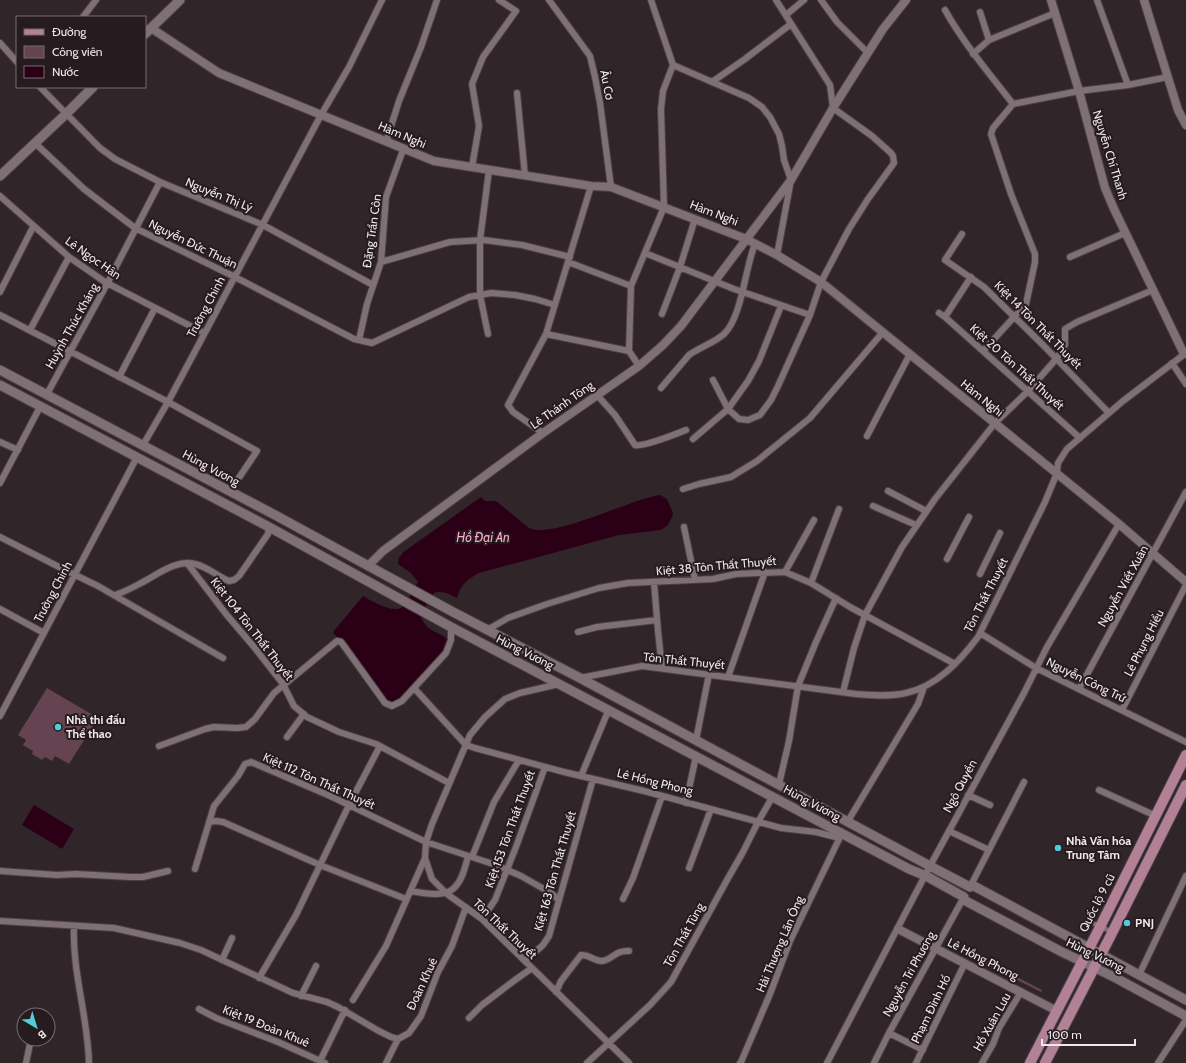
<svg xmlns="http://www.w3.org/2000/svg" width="1186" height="1063" font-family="Cabin,sans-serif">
	<rect width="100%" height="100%" fill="#302529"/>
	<path fill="#654351" d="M47 688 98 718 69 764 55 756 52 761 45 757 42 760 32 754 33 751 23 745 26 740 18 735Z
		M966 946 1016 973 1017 977 1042 990 1041 992 959 951 962 947 964 948Z"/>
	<path fill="#2b0017" d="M660 495 667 499 673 513 672 517 668 525 661 530 619 535 479 573C468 579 460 585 457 598 449 594 442 590 434 593L420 615C428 635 438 629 449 641L445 652 399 706 394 709 391 707 342 638 339 640 333 632 363 596C371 601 394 614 402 607 408 602 414 588 418 582L411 573 398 564 399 557 402 555V553L481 497 485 501H496L529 528C554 539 630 499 660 495Z
		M34 805 74 829 62 849 22 825Z"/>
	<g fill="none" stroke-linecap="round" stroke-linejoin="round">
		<g stroke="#4b4246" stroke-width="6">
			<path id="pedestrian" d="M1095 924 1112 932"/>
		</g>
		<g stroke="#4b4246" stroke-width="8">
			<path id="minor" d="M549 0 590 56 595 77 600 103 611 187
				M821 0 837 22 868 53
				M1097 0 1128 85
				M945 10C964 44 989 73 1013 104
				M980 12 989 40
				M786 15 804 0
				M83 17 96 0
				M0 43 17 62
				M973 54 989 40 1055 13
				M673 65 749 98 762 107 770 117 779 134 782 146 784 160 791 180 777 255
				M712 82 745 59 791 24
				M40 87 100 148 115 159 160 182 263 225 373 285
				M517 93 525 176
				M386 142 399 101 421 47 437 0
				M35 143 84 189 135 228 235 277 354 339 372 343 469 297 491 293 515 295 535 299 555 305
				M472 167 479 126 472 84 483 57 516 11 499 0
				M0 196 69 257 105 282 204 333
				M962 234 945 260 984 287 1043 345 1109 413
				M645 253 734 289 810 315
				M1070 257 1125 233
				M381 262 450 242 484 240 522 245 570 257
				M568 262 631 286
				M0 292 33 227
				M939 313 945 317 1080 438
				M662 314 680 267 695 219
				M0 315 168 402 257 451 230 491
				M945 317 971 277
				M30 330 69 257
				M488 334 480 295V240L489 170
				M546 334 629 351
				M359 340 367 304 381 262 386 197 403 150
				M983 351 1026 304 1035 262V254L1011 194 991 134 993 128 1013 104 1079 91 1128 85 1168 77
				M1172 363 1186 384
				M639 366 629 351 631 286 664 207 661 109 663 91 673 65 651 0
				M119 377 155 308
				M713 380 728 409 739 419 748 420 760 415 771 400 778 386 810 315 821 282 849 229 868 199 894 163 893 156 891 153 872 136 833 108 830 85 776 0
				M661 388 689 355C700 347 714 343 724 334 742 317 745 268 755 244
				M47 394 107 284 160 182
				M597 395 615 415 635 445C644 447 676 434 686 430
				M543 433 513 412 508 405 546 334 591 186
				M867 436 910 354
				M693 439 728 409 748 381 759 361 781 306
				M0 442 18 450
				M143 445 168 402 321 115 349 67 382 0
				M0 483 40 407
				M683 489 699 484 731 477 757 461 810 418 883 332
				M888 491 926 511
				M873 506 916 525
				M684 527 695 580
				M0 537 67 571 98 586 223 658
				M947 559 969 517
				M187 563 226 614 254 647 283 684 294 706 307 717 339 732 376 744 449 783
				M785 572 814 520
				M980 574 1000 533
				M654 582 658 631 662 668
				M811 583 839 509
				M115 595C124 592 132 588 141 583 157 575 176 559 195 564 208 567 217 576 229 581L234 580 239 576 268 534 269 527
				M0 609 44 633
				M487 630 508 618 547 604 599 588 628 583 713 579 736 574 785 572 811 583 850 607 955 664
				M578 632 597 627 657 620
				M980 633 1036 668 1186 742
				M728 677 765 572
				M580 678 642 666 856 694C872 695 890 697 906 693 937 686 959 662 978 637L1045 502 1057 473 1058 463 1067 449 1123 401 1186 353
				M559 684 520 693 505 699 485 717 470 735 432 824 426 842 425 858 432 879 447 894 482 919 629 1063
				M414 688 466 745 475 748 564 772 644 791 781 828 816 832 839 838
				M1079 689 1186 492
				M843 692 854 648 865 615 902 547 935 499 995 423 1028 391 1057 358 1065 345V329L1077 322 1153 290
				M1122 710 1186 585
				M0 716 137 457
				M287 737 304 714
				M696 740 709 674
				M159 746 205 729 214 727 237 728 246 727 255 719 274 693 337 641 341 642 344 646 385 703 392 706 402 701 446 653 451 640V627
				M581 776 609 709
				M779 784 789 741 798 686 816 642 836 598
				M1099 790 1156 816
				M968 795 990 805
				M686 803 696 756
				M848 821 918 704 924 687
				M209 822 216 821 223 822 320 865 406 899
				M949 831 989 850
				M472 857 494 802 519 760
				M689 868 711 809
				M195 869 214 806 238 776 245 764 251 762 328 795 426 842 496 865 521 876 551 893 559 900
				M0 871 57 875 76 874 130 877H143L168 871
				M970 887 1024 782
				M411 891C449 898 459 895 468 856
				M623 899 633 878 662 796
				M482 919 495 900 516 847 545 767
				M0 921 114 928 180 943 201 950 293 993 327 1002 338 1007 377 1030 391 1037 398 1039
				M74 926C72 972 88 1017 89 1063
				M222 960 232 938
				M525 961 543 945 549 936 593 779
				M1139 975 1186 876
				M259 978 296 915 349 805 380 746
				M556 992 561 981 581 955C588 954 594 961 602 961 612 960 615 950 629 951
				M301 996 316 966
				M353 1000 386 946 425 858
				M199 1009 216 1018 278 1042 325 1063
				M469 1018 482 1005 515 980 532 968
				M889 1033 923 1050
				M320 1061 345 1010
				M26 1063 31 1039
				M386 1063 398 1039 409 1033 421 1016 438 972 452 946 466 907
				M587 1063 650 1005 671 982 727 880 743 852 758 822 773 796
				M740 1063 741 1062 770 994 790 941 841 835
				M827 1063 930 866 1024 693 1047 647 1119 524
				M874 1063 889 1033 964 897
				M916 1063 965 963
				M982 1063 993 1044 999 1028 1021 992
				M1158 1063 1186 1020"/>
		</g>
		<g stroke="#4b4246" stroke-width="10">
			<path id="tertiary" d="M1051 0 1079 91 1105 188 1114 209 1184 354
				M1144 0 1178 110 1186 125
				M151 28 219 73 434 161 591 186 611 187 746 239 777 255 821 282 1119 524 1186 582
				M368 566 383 551 543 433 639 366 663 345 681 326 791 180 833 108 883 29 906 0
				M898 929 1057 1011"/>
		</g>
		<g stroke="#4b4246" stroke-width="11">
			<path id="secondary" d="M145 34 180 0
				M0 176 66 114 93 87
				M0 370 275 515 453 612 580 678 930 866 970 887 972 885 1186 1000
				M0 385 269 527 451 627 909 869 926 876 964 897V900L1060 951 1114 977 1186 1016"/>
		</g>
		<g stroke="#4b4246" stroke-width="12">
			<path id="primary" d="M1030 1063 1098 931 1186 755
				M1045 1063 1110 937 1186 785"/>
		</g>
		<use href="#pedestrian" stroke="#7e7075" stroke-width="4.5"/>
		<use href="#minor" stroke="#7e7075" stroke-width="6"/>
		<use href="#tertiary" stroke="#7e7075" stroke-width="8"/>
		<use href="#secondary" stroke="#7e7075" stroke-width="9"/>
		<use href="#primary" stroke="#b28195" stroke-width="10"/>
	</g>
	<g fill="#52ccd6" stroke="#261b1f" stroke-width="1.5">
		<circle cx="58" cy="727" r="4"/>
		<circle cx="1058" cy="848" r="4"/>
		<circle cx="1127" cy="923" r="4"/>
	</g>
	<g text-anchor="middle" stroke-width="4" stroke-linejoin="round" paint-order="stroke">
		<g font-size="12" fill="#efe8eb" stroke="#261b1f">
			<text transform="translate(607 85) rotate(79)" y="4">Âu Cơ</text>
			<text transform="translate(402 135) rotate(23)" y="4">Hàm Nghi</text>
			<text transform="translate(1110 155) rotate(73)" y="4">Nguyễn Chí Thanh</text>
			<text transform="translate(219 195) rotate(22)" y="4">Nguyễn Thị Lý</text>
			<text transform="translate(714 213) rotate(21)" y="4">Hàm Nghi</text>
			<text transform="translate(372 231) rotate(-82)" y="4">Đặng Trần Côn</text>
			<text transform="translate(193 244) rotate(26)" y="4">Nguyễn Đức Thuận</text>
			<text transform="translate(93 258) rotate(35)" y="4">Lê Ngọc Hân</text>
			<text transform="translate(206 307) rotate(-62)" y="4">Trường Chinh</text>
			<text transform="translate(1038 325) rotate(45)" y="4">Kiệt 14 Tôn Thất Thuyết</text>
			<text transform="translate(72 326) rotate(-61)" y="4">Huỳnh Thúc Kháng</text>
			<text transform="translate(1017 367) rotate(42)" y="4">Kiệt 20 Tôn Thất Thuyết</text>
			<text transform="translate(982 398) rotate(39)" y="4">Hàm Nghi</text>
			<text transform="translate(562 405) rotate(-35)" y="4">Lê Thánh Tông</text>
			<text transform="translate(211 468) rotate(28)" y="4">Hùng Vương</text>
			<text transform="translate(716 566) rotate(-5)" y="4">Kiệt 38 Tôn Thất Thuyết</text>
			<text transform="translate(1123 586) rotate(-61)" y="4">Nguyễn Viết Xuân</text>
			<text transform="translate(53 592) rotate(-62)" y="4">Trường Chinh</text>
			<text transform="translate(986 595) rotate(-63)" y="4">Tôn Thất Thuyết</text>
			<text transform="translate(252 629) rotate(52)" y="4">Kiệt 104 Tôn Thất Thuyết</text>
			<text transform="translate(1144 643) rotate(-63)" y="4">Lê Phụng Hiểu</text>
			<text transform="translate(525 652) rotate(27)" y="4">Hùng Vương</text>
			<text transform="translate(684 661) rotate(6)" y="4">Tôn Thất Thuyết</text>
			<text transform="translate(1086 680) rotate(26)" y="4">Nguyễn Công Trứ</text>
			<text transform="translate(319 781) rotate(24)" y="4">Kiệt 112 Tôn Thất Thuyết</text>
			<text transform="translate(655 782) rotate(14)" y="4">Lê Hồng Phong</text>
			<text transform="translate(960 786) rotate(-62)" y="4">Ngô Quyền</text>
			<text transform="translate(812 803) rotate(28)" y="4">Hùng Vương</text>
			<text transform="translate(510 829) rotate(-70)" y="4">Kiệt 153 Tôn Thất Thuyết</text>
			<text transform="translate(555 871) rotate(-74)" y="4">Kiệt 163 Tôn Thất Thuyết</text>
			<text transform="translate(1097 903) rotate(-63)" y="4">Quốc lộ 9 cũ</text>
			<text transform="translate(505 929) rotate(43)" y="4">Tôn Thất Thuyết</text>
			<text transform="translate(684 935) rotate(-61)" y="4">Tôn Thất Tùng</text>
			<text transform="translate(780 944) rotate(-67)" y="4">Hải Thượng Lãn Ông</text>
			<text transform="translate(1095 955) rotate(26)" y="4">Hùng Vương</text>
			<text transform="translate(983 959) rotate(27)" y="4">Lê Hồng Phong</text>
			<text transform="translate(909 974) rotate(-61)" y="4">Nguyễn Tri Phương</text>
			<text transform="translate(422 984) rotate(-65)" y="4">Đoàn Khuê</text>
			<text transform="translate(931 1009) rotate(-64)" y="4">Phạm Đình Hổ</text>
			<text transform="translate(992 1022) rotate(-61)" y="4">Hồ Xuân Lưu</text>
			<text transform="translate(266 1026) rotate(22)" y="4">Kiệt 19 Đoàn Khuê</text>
		</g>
		<g font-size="12" font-weight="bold" fill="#efe8eb" stroke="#261b1f" text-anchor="start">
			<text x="66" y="724">Nhà thi đấu<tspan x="66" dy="14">Thể thao</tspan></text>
			<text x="1066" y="845">Nhà Văn hóa<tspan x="1066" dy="14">Trung Tâm</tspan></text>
			<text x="1135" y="927">PNJ</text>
		</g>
		<g font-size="13" font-style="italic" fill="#ffa9cd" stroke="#261b1f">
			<text x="483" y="542">Hồ Đại An</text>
		</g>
	</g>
	<rect x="16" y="16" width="130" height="72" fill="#261b1f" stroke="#766d71"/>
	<rect x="24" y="29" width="20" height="6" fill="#b28195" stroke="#766d71"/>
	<text x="52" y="36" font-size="12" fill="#efe8eb">Đường</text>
	<rect x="24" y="46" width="20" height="12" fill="#654351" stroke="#766d71"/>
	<text x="52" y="56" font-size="12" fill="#efe8eb">Công viên</text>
	<rect x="24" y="66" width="20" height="12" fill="#2b0017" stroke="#766d71"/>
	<text x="52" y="76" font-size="12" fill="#efe8eb">Nước</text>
	<g transform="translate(36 1027) rotate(142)"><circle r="19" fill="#261b1f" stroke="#766d71"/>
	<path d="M0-3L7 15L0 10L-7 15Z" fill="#52ccd6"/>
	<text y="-6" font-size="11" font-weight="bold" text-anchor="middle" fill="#efe8eb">B</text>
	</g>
	<path d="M1042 1039v6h93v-6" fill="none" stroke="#efe8eb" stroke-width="2"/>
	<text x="1048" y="1039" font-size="12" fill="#efe8eb" stroke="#261b1f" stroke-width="3" paint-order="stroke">100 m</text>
</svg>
